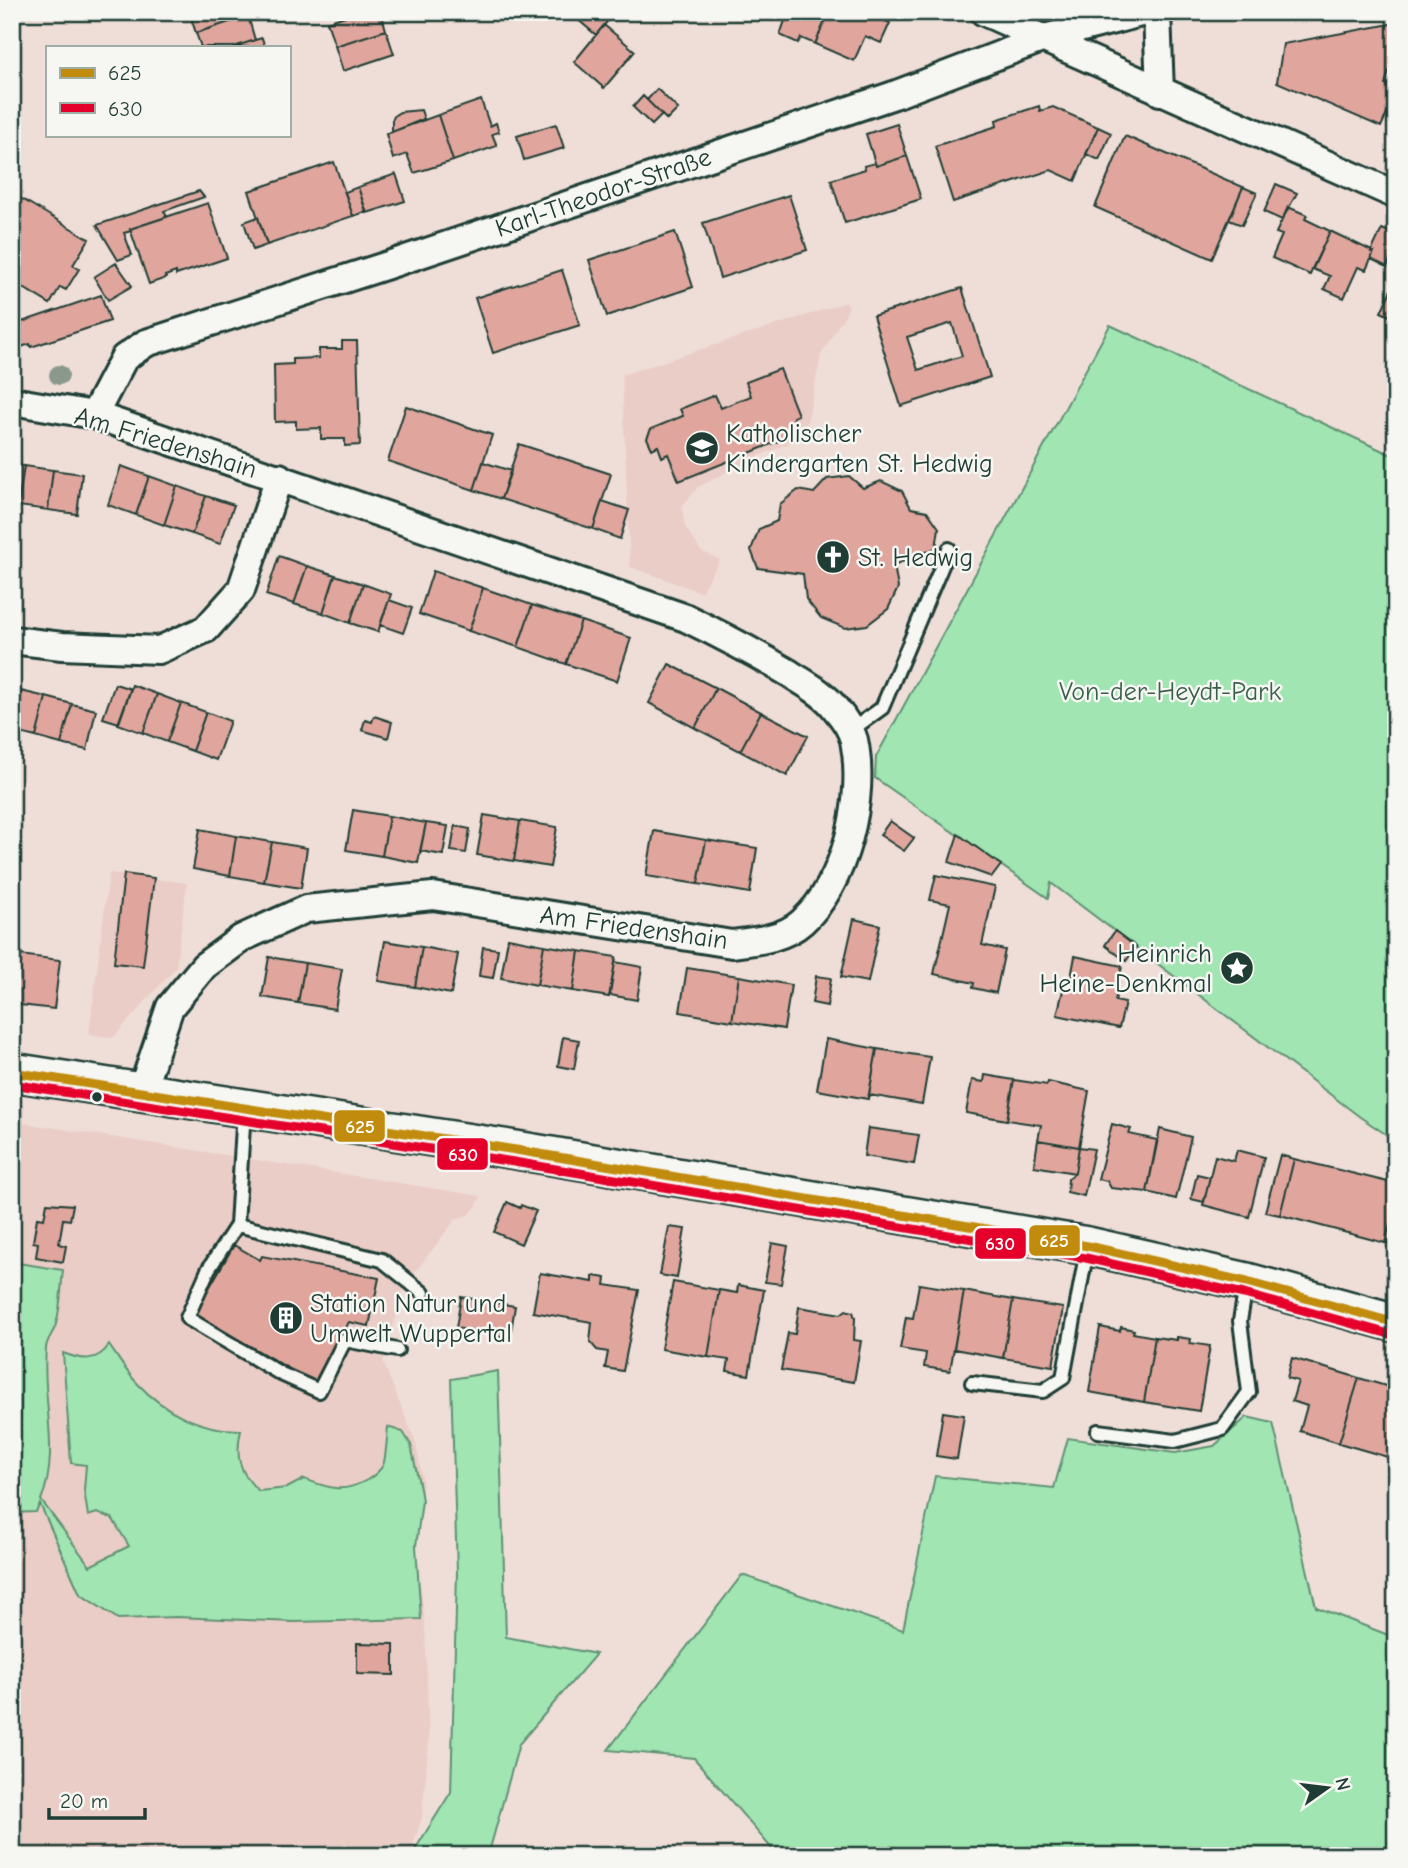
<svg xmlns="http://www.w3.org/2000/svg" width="1408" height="1868" font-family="'Comic Neue',sans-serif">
	<rect width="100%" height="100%" fill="#efded8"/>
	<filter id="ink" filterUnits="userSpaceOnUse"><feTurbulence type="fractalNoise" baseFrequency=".0143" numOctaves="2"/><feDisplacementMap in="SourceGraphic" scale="14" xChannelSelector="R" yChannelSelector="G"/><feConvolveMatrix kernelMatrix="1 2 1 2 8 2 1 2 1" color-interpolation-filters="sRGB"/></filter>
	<g filter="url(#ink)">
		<path fill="#eacdc6" d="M847 302 849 308 821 355 804 437 752 459 698 487 682 507 685 527 701 551 720 560 701 592 630 567 622 375Z
			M109 873 187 883 176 967 113 1038 89 1034Z
			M12 1104 24 1105V1123L481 1196 476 1207 468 1215 456 1219 405 1285 383 1362 416 1443 423 1483 416 1546 425 1624 429 1739 422 1818 409 1856H12Z"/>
		<path fill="#a0e5b2" stroke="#609173" stroke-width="2" d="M1110 325 1396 457V1141L1360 1117 1051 883 1048 898 875 778 876 757Z
			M12 1262 63 1270C61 1287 61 1307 56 1324 54 1333 46 1339 46 1349 41 1398 61 1453 41 1500L90 1566 129 1546 112 1518 97 1513 88 1516 84 1490 86 1465 71 1463 63 1353C81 1360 97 1363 109 1345 118 1358 127 1373 138 1384 164 1412 204 1431 241 1430 235 1455 239 1474 259 1491L287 1488 304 1479C329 1488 342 1494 367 1480 372 1477 380 1471 383 1465 386 1459 387 1435 388 1427L403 1432 411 1445 420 1488 422 1501 416 1546 421 1619 294 1622 176 1617 118 1619 80 1594 40 1504 36 1512 12 1513Z
			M498 1371 506 1637 596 1654 519 1744 488 1856H411L451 1792 457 1572 451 1379Z
			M1247 1417 1273 1423 1316 1607 1396 1638V1856H771L773 1850 694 1758 608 1750 742 1575 903 1630 935 1476 1054 1488 1068 1438 1175 1453 1214 1446Z"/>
		<path fill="#e0a69d" stroke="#1f3d34" stroke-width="2" fill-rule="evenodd" d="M189 12H246L248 16 196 33Z
			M357 12H381L386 30 335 46 327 22Z
			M569 12H615L596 35Z
			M788 12H829L815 44 801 38 798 43 780 35Z
			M829 12H865L890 23 881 43 865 36 854 61 815 44Z
			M248 16 255 40 234 47H201L196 33Z
			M1396 23V72L1389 71 1385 84 1396 89V93L1381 127 1277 82 1283 44Z
			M604 25 635 51 604 88 574 62Z
			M386 30 394 54 343 71 335 46Z
			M262 38 265 47H234L255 40Z
			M657 89 678 109 667 120 647 100Z
			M643 96 662 115 652 125 633 107Z
			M481 100 490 126 496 123 499 132 492 134 497 146 453 161 438 115Z
			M1039 106 1040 111 1053 107 1098 127 1075 181 1051 170 953 202 935 146 997 126 996 120Z
			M421 110 424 119 392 132V120L395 115 400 112Z
			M438 115 453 161 414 173 407 154 393 159 386 134Z
			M556 124 564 148 524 160 517 136Z
			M897 124 907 156 876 166 866 134Z
			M1098 127 1111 133 1099 160 1086 154Z
			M1125 136 1243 187 1212 259 1095 207Z
			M907 156 921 199 845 223 831 180 865 169 864 166 875 163 876 166Z
			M334 162 353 216 267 245 249 191Z
			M396 174 405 201 367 213 358 187Z
			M1276 184 1297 193 1282 220 1264 212Z
			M358 187 366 212 353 216 345 192Z
			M1243 187 1257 193 1242 225 1229 220Z
			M199 191 204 197 164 211 167 217 130 229 131 231 124 233 132 255 118 260 97 225Z
			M12 193 89 239 73 265 79 269 66 290 60 287 50 304 12 281Z
			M789 195 807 250 720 278 703 223Z
			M208 203 227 258 176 275V272L165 276 166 278 149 284 130 229Z
			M1288 207 1307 215 1305 219 1330 231 1310 275 1272 258 1282 235 1276 233Z
			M258 217 267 245 253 250 244 222Z
			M1382 229 1396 235V246L1387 267 1371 259 1374 252H1371Z
			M1330 231 1374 252 1366 270 1358 267 1344 298 1324 289 1330 276 1312 269Z
			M675 232 693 287 607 316 589 260Z
			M116 263 132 286 108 300 94 277Z
			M562 270 580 325 493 353 475 298Z
			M962 288 990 377 901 406 873 316ZM952 323 962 356 918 370 907 337Z
			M1391 290 1396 293V319L1381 312Z
			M101 295 110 321 31 347 30 344 12 350V323L21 320 22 322Z
			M342 341H357L360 445 345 446V439H321V428L296 429V421L275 422 274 365 293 364V359L319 358V349H342Z
			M780 369 798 415 793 417 799 433 679 481 668 454 662 457 658 446 652 449 647 438 651 429 683 416 680 409 715 395 721 408 751 396 746 382Z
			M406 406 492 435 474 490 388 461Z
			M519 444 611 474 593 529 501 499Z
			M483 462 511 471 501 499 474 490Z
			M12 464 24 466 18 506 12 505Z
			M24 466 53 470 48 510 18 506Z
			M121 466 149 476 136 515 108 505Z
			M53 470 82 474 77 514 48 510Z
			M149 476 177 486 164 525 136 515Z
			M849 476 863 488 881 481 902 491 911 508 927 511 939 528 936 548 894 565 898 588 888 609 867 625 845 628 821 618 806 599 803 574 758 568 751 550 759 529 777 521 780 504 798 490 814 493 827 479Z
			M177 486 206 496 192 534 164 525Z
			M206 496 234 505 220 544 192 534Z
			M602 501 629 510 620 539 593 529Z
			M279 556 307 566 294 604 266 595Z
			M307 566 335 575 323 613 294 604Z
			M433 571 483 588 469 631 419 614Z
			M335 575 363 584 350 623 323 613Z
			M363 584 391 594 378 632 350 623Z
			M483 588 532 605 518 647 469 631Z
			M389 600 412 608 403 633 380 625Z
			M532 605 581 621 566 664 518 647Z
			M581 621 631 638 617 681 566 664Z
			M669 664 716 688 695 728 649 703Z
			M115 684 131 689 119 723 103 718Z
			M132 685 157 694 143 733 118 724Z
			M12 688 21 691 12 728Z
			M716 688 761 712 740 751 695 728Z
			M21 691 46 697 36 737 12 731Z
			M157 694 181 703 167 742 143 733Z
			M46 697 72 704 61 744 36 737Z
			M181 703 206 712 192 751 167 742Z
			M72 704 96 710 87 750 61 744Z
			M206 712 230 721 216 760 192 751Z
			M761 712 808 736 787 776 740 751Z
			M374 716 392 722 388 738 362 730 365 720 372 722Z
			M353 810 389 816 382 856 346 850Z
			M484 815 520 821 514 861 477 855Z
			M389 816 426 823 418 863 382 856Z
			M520 821 557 827 550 867 514 861Z
			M890 821 914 838 904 851 880 835Z
			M426 823 448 826 443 855 420 851Z
			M455 826 470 829 466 853 451 851Z
			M200 829 236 836 230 876 193 869Z
			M654 831 706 840 698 884 646 876Z
			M958 834 1001 865 992 877 949 862Z
			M236 836 272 842 264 882 230 876Z
			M706 840 757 848 750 893 698 884Z
			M272 842 307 848 301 888 264 882Z
			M124 874 154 878 143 966 114 963Z
			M936 875 995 887 982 945 1005 950 996 993 973 988 974 983 934 974 950 904 930 900Z
			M854 919 880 925 868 982 841 977Z
			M1115 931 1136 947 1126 961 1105 945Z
			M508 938 544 945 537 985 501 978Z
			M385 941 422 947 415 987 378 981Z
			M544 945 579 951 573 991 537 985Z
			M422 947 458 954 451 994 415 987Z
			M483 947 498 949 493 978 479 976Z
			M579 951 616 957 609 997 573 991Z
			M12 954 60 960 54 1009 12 1004Z
			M1075 956 1122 966 1115 1001 1125 1003 1119 1028 1057 1015 1065 982 1070 983Z
			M269 957 305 963 298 1003 262 997Z
			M615 962 642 967 637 1000 610 995Z
			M305 963 342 969 335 1009 298 1003Z
			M687 968 739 976 732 1021 680 1012Z
			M739 976 791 985 784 1029 732 1021Z
			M816 976 831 978 827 1006 812 1003Z
			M563 1037 579 1040 574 1069 558 1066Z
			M826 1039 877 1049 868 1099 817 1090Z
			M877 1049 930 1057 922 1104 869 1095Z
			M985 1075 1014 1080 1007 1120 966 1113 972 1080 984 1082Z
			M1014 1080 1047 1085 1048 1082 1089 1091 1079 1147 1038 1140 1041 1125 1007 1120Z
			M1112 1124 1131 1129 1129 1134 1157 1140 1147 1192 1111 1188 1107 1181 1098 1179Z
			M868 1128 919 1135 914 1164 864 1156Z
			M1160 1129 1191 1137 1176 1199 1147 1192Z
			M1038 1140 1079 1147 1075 1173 1034 1166Z
			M1079 1147 1094 1149 1084 1196 1067 1192 1068 1179 1075 1173Z
			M1237 1150 1264 1157 1249 1217 1203 1205 1215 1156 1234 1161Z
			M1280 1155 1294 1159 1280 1215 1265 1212Z
			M1294 1159 1396 1184V1202L1385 1243 1280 1215Z
			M1197 1174 1210 1177 1204 1202 1191 1199Z
			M507 1202 520 1208 521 1205 536 1211 521 1244 494 1232Z
			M1396 1202V1245L1385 1243Z
			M47 1203 73 1205 70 1220 63 1219 59 1244 66 1246 63 1262 36 1257 38 1243 33 1242 37 1218 44 1219Z
			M669 1227 685 1229 677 1278 660 1275Z
			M772 1243 788 1246 781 1284 765 1282Z
			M234 1245 260 1260 262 1256 379 1278 369 1326 349 1322 314 1383 194 1314Z
			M540 1273 593 1282V1276L606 1278 605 1285 639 1290 623 1371 605 1368 608 1352 597 1350 590 1342 592 1322 533 1312Z
			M673 1282 719 1290 708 1357 661 1349Z
			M919 1284 964 1291 950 1371 924 1367 926 1353 900 1349 906 1317 913 1318Z
			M738 1285 764 1290 749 1375 727 1371 729 1360 708 1357 719 1290 737 1293Z
			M964 1291 1013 1300 1003 1358 954 1349Z
			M461 1297 515 1306 510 1338 456 1328Z
			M1013 1300 1063 1308 1053 1366 1003 1358Z
			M799 1307 841 1314 846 1310 853 1312 855 1318 854 1340 861 1341 854 1382 781 1370 788 1333 795 1334Z
			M1100 1327 1120 1331 1121 1327 1134 1330 1133 1333 1155 1337 1144 1402 1089 1392Z
			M1155 1337 1177 1340V1337L1191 1339 1190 1343 1210 1346 1199 1411 1144 1402Z
			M1292 1358 1359 1378 1339 1443 1300 1431 1307 1406 1292 1401 1298 1381 1287 1378Z
			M1359 1378 1396 1389V1440L1391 1458 1339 1443Z
			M943 1412 964 1415 957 1459 936 1456Z
			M357 1643 394 1644V1675L357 1674Z"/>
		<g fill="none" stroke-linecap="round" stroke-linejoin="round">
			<g stroke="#1f3d34" stroke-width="18">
				<path id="lane" d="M850 731 882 708 949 549
					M244 1109 237 1225 382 1260 423 1293
					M237 1225 208 1270 187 1318 281 1374 319 1391 345 1340 397 1350
					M972 1383 1043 1391 1063 1378 1087 1250
					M1098 1431 1175 1441 1222 1429 1249 1392 1240 1321 1246 1286"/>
			</g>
			<g stroke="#1f3d34" stroke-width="32">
				<path id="street" d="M984 12 1396 195
					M1157 12 1160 92
					M12 401 94 415 686 618C721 635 755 653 789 673 804 683 824 693 835 708 842 716 851 729 854 740 866 797 846 882 802 922 783 939 755 941 732 944L433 896 306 909 242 938 204 966 170 1007 141 1093
					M94 415 124 358 146 343 388 265 894 95 1044 38 1145 12
					M12 640 62 646 159 650 206 629 241 590 279 477"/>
			</g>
			<g stroke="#1f3d34" stroke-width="42">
				<path id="secondary" d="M12 1072 516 1150 1088 1246 1247 1282 1396 1323"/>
			</g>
			<use href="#lane" stroke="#f6f6f2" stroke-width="12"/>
			<use href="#street" stroke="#f6f6f2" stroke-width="26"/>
			<use href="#secondary" stroke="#f6f6f2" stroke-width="37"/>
			<g stroke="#f6f6f2" stroke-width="14">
				<path id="bus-1" d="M12 1072 516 1150 1088 1246 1247 1282 1396 1323"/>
			</g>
			<g stroke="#f6f6f2" stroke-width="14">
				<path id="bus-2" d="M12 1084 514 1162 1086 1258 1244 1294 1393 1335"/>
			</g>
			<use href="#bus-1" stroke="#c18c0d" stroke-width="9"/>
			<use href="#bus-2" stroke="#e4002b" stroke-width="9"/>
		</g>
		<circle fill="#8b988c" cx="59" cy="375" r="10"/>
	</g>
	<defs>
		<g id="school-disc" transform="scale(1.75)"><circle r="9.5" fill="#1f3d34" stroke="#f6f6f2"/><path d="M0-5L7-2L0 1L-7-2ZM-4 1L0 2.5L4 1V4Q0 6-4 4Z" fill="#fff"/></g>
		<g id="church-disc" transform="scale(1.75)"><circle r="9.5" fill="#1f3d34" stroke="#f6f6f2"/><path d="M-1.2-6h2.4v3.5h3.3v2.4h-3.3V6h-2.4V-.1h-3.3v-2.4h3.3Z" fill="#fff"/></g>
		<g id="sight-disc" transform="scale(1.75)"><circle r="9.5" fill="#1f3d34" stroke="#f6f6f2"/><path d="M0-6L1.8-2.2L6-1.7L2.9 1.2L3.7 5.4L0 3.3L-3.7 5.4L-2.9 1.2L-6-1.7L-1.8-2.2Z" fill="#fff"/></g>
		<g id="building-disc" transform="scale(1.75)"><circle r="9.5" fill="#1f3d34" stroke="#f6f6f2"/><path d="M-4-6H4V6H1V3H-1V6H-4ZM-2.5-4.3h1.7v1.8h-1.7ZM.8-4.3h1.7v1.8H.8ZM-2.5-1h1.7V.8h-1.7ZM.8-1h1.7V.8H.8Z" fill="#fff"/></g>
	</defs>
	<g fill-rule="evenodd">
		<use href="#school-disc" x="702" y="448"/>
		<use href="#church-disc" x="833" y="557"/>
		<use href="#sight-disc" x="1237" y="968"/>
		<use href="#building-disc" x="286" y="1318"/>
	</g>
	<circle fill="#1f3d34" stroke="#f6f6f2" stroke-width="2.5" cx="97" cy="1097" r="6"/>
	<g text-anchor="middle" stroke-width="5" stroke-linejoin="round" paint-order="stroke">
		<g font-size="26" fill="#1f3d34" stroke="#f6f6f2">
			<text transform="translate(603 192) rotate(-19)" y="9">Karl-Theodor-Straße</text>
			<text transform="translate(166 442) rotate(17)" y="9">Am Friedenshain</text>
			<text transform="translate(634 927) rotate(8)" y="9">Am Friedenshain</text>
		</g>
		<g font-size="26" fill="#1f3d34" stroke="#f6f6f2" text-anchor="start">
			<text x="726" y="442">Katholischer<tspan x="726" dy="30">Kindergarten St. Hedwig</tspan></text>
			<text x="858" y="566">St. Hedwig</text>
			<text x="1212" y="962" text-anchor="end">Heinrich<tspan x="1212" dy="30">Heine-Denkmal</tspan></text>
			<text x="310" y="1312">Station Natur und<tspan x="310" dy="30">Umwelt Wuppertal</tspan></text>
		</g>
		<g font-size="26" fill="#395f4d" stroke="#f6f6f2">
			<text x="1170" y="700">Von-der-Heydt-Park</text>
		</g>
	</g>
	<g stroke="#f6f6f2" stroke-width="2.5">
		<rect x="333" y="1109" width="53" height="34" rx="7" fill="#c18c0d"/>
		<rect x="436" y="1137" width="53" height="34" rx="7" fill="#e4002b"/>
		<rect x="1028" y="1224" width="53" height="33" rx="7" fill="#c18c0d"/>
		<rect x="974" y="1227" width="53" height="33" rx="7" fill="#e4002b"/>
	</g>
	<g font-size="19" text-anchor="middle" font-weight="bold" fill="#fff">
		<text x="360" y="1133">625</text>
		<text x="463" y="1161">630</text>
		<text x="1054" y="1247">625</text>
		<text x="1000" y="1250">630</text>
	</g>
	<rect width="1408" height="1868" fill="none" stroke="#f6f6f2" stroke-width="42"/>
	<rect x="21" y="21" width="1366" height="1826" fill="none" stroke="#1f3d34" stroke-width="2.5" filter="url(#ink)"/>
	<rect x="46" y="46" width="245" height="91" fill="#f6f6f2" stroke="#a0aca6" stroke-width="2"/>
	<rect x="60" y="68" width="35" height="10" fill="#c18c0d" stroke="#a0aca6" stroke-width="2"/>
	<text x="108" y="80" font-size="21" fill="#1f3d34">625</text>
	<rect x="60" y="103" width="35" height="10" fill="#e4002b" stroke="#a0aca6" stroke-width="2"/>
	<text x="108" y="116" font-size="21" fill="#1f3d34">630</text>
	<g transform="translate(1327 1788) rotate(76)" stroke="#f6f6f2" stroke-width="5" paint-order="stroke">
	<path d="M0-5L12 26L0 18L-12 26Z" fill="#1f3d34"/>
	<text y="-10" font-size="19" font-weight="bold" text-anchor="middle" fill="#1f3d34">N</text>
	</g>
	<path d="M49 1808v10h96v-10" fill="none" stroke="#1f3d34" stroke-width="3.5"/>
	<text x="60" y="1808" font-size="21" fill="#1f3d34" stroke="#f6f6f2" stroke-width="5" paint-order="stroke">20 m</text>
</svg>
